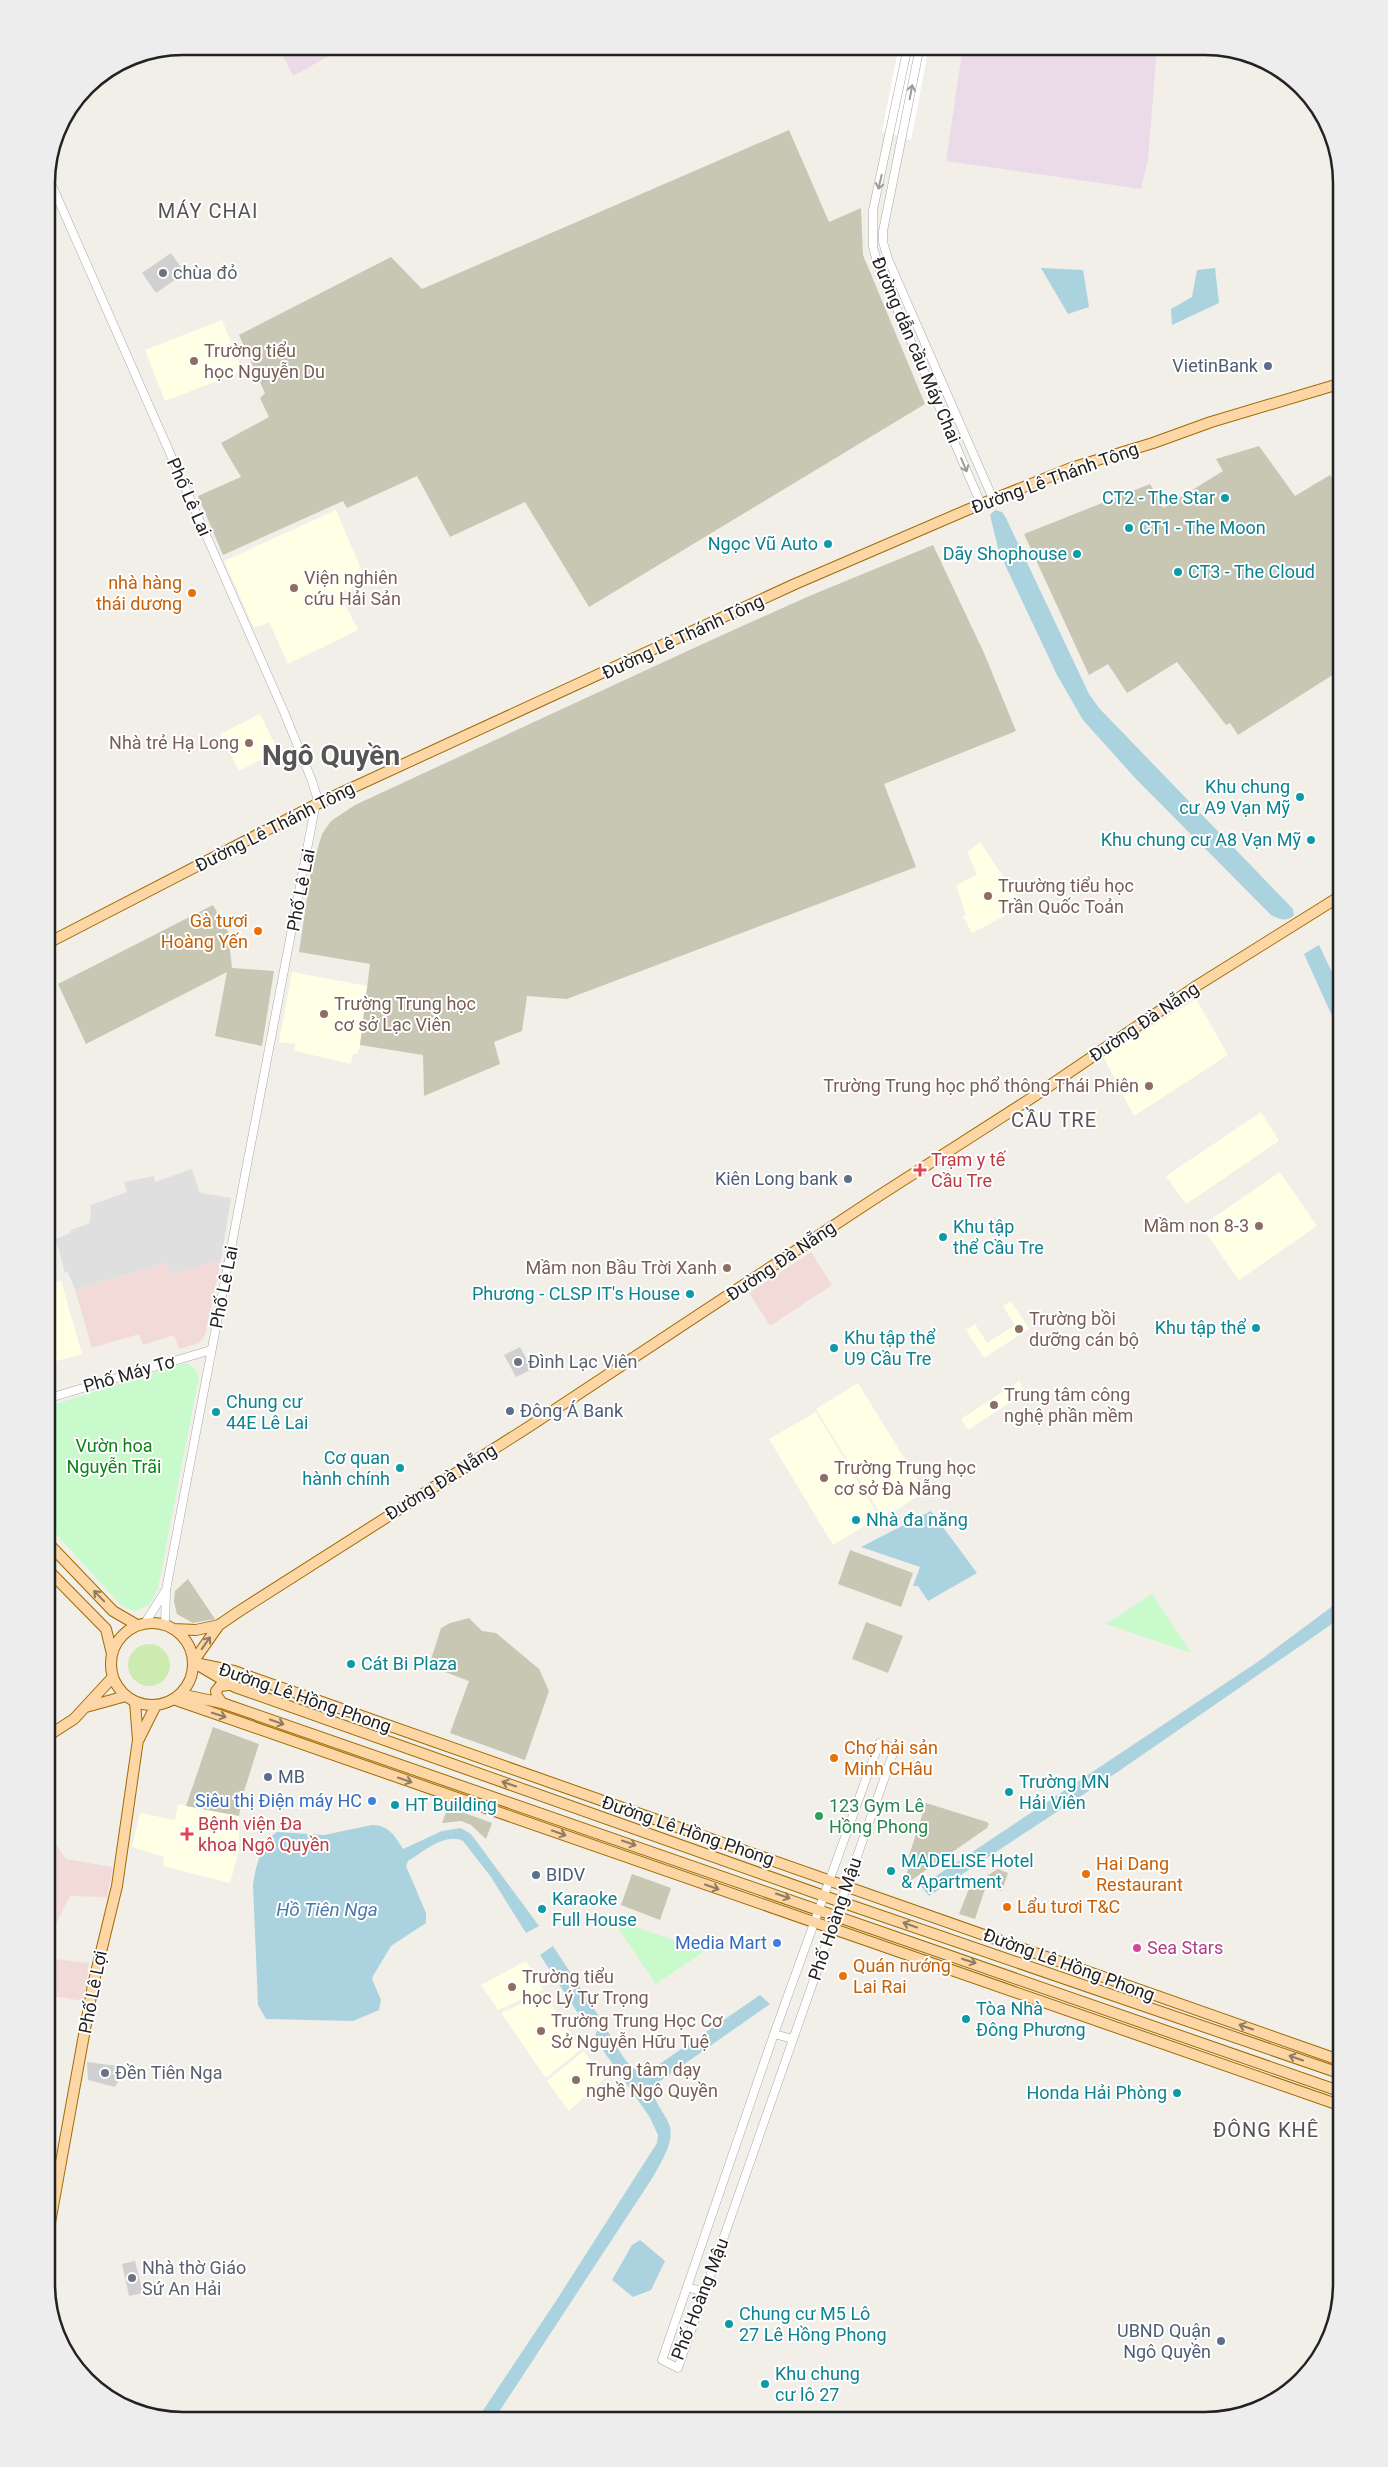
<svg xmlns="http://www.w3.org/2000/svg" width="1388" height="2467" font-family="Roboto,sans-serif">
	<rect width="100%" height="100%" fill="#f2efe9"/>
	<path fill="#e0dfdf" d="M192 1169 200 1193 231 1198 221 1260 172 1274 165 1263 75 1290 68 1272 65 1273 56 1239 70 1233 71 1230 90 1223 91 1205 127 1192 124 1182 154 1176 155 1182Z"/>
	<path fill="#f2dad9" d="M811 1252 832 1285 770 1326 749 1293Z
		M221 1260 205 1335 199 1343 179 1349 174 1335 143 1345 139 1334 92 1348 75 1290 166 1263 172 1274Z
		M46 1830 66 1859 113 1867 107 1897 70 1896 46 1943Z
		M46 1958 89 1963 84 2001 46 1995Z"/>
	<path fill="#ebdbe8" d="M278 46H347L293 76Z
		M963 46 1157 47 1148 160 1141 189 946 161Z"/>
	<path fill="#ffffe5" d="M222 320 243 371 165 401 145 350Z
		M47 366 57 386 46 392Z
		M336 510 367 583 339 593 358 630 288 664 269 622 254 628 224 561Z
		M260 714 278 751 239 771 220 734Z
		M980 842 1023 906 972 933 963 916 966 915 956 886 977 874 967 852Z
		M292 972 367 986 360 1045 357 1054H353L351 1064 295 1051V1044L279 1042Z
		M1196 999 1228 1055 1134 1116 1103 1056Z
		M1261 1112 1279 1141 1186 1204 1166 1176Z
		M1280 1172 1317 1226 1239 1280 1201 1226Z
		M61 1281 82 1354 53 1362 56 1375 46 1378V1285Z
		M1011 1301 1029 1329 984 1358 966 1330 975 1324 987 1343 1015 1325 1003 1306Z
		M1019 1381 1026 1392 968 1430 961 1419Z
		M858 1383 925 1492 883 1518 816 1409Z
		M816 1412 879 1517 833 1545 769 1439Z
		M178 1804 239 1816V1850L230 1883 163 1866 164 1857 132 1847 140 1813 175 1820Z
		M526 1961 543 1990 498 2010 481 1985Z
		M544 1993 581 2049 546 2078 501 2013Z
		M584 2051 604 2079 569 2111 547 2081Z"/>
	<path fill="#d0d0d0" d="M171 253 185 273 156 293 142 273Z
		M520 1347 532 1369 516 1377 504 1355Z
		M87 2062 125 2067 115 2087 88 2080Z
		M135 2261 143 2293 129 2296 122 2264Z"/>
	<path fill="#c7c7b4" d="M789 130 829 222 861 208 863 255 925 404 589 607 525 502 450 537 417 476 347 508 343 501 223 555 198 496 241 477 221 443 269 417 260 398 265 393 239 335 391 257 422 289Z
		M1259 446 1295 496 1330 475 1342 491V669L1238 735 1230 723 1226 725 1177 662 1127 693 1108 664 1089 675 1024 534 1150 484 1163 508 1223 471 1216 459Z
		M933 545 984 653 1016 731 884 784 916 867 567 999 527 996 522 1031 494 1042 500 1064 424 1096 423 1055 360 1045 370 964 299 952 311 871 322 834 331 821 355 805 696 647 807 597Z
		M213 905 228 932 232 968 274 971 262 1046 215 1036 227 972 86 1044 58 984Z
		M850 1550 913 1573 901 1607 838 1584Z
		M188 1579 215 1619 193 1623 177 1614 174 1602 175 1591Z
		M469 1618 482 1631 496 1633 539 1669 549 1691 525 1760 450 1733 469 1681 429 1666 441 1628 450 1623Z
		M866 1622 903 1636 888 1673 852 1659Z
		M213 1727 259 1744 242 1798 239 1816 186 1806Z
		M926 1803 987 1822 989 1824 987 1828 903 1886 909 1866 906 1865Z
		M448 1807 492 1823 486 1839 471 1825 461 1821 442 1823Z
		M998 1869 1008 1873 1002 1891 986 1886 975 1919 959 1914 970 1886Z
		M632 1874 671 1888 660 1920 621 1905Z"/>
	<path fill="#cdebb0" d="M128 1665a21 21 0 1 1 42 0a21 21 0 1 1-42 0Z"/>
	<path fill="#c8facc" d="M186 1363 193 1367 199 1376 158 1588 150 1604 136 1611 125 1608 118 1602 46 1523V1407Z
		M1152 1594 1191 1653 1106 1624Z
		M612 1919 705 1951 656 1984Z"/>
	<path fill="#aad3df" d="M1041 268 1083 270 1089 307 1068 314Z
		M1215 268 1219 303 1172 325 1171 309 1192 297 1197 270Z
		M995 510 1002 512 1006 518 1089 694 1099 708 1293 909 1294 915C1286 923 1280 919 1271 915L1136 779 1083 720 1057 675 999 552 990 515Z
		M1319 945 1342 993V1038L1304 954Z
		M931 1511 977 1573 928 1601 918 1586H913L920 1567 861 1547Z
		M1342 1599V1617L1119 1771 929 1896 921 1886 1259 1661Z
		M372 1825C389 1825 395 1836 403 1849L442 1831 461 1828 471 1834 539 1926 526 1933 491 1877 463 1841C445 1832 423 1852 408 1861L406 1866 426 1913V1923L391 1946 373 1976 372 1979 381 2000 379 2010 353 2021 266 2019 258 2005 253 1885C255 1869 262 1841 277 1832L324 1835Z
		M553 1946 598 2015 599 2023 590 2028 585 2024 540 1955Z
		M760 1995 770 2004 653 2086C653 2101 662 2109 668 2122 677 2139 661 2162 653 2177L493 2421H476L554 2304 657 2143 658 2135 649 2116 595 2039 596 2032 602 2028 606 2029C614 2039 628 2073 642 2071 647 2071 653 2067 658 2065Z
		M640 2240 665 2261 651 2290 633 2297 612 2280 632 2245Z"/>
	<path fill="#fff" d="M899 46H929L911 140 882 131Z"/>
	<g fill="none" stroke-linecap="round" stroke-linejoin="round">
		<g stroke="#a9a9a9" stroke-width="9">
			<path id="minor" d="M908 46 873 210V247L878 265 981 504
				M920 46 883 231V242L888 259 993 499
				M47 174 284 712 312 781 317 797 166 1590 165 1625
				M46 1399 211 1350
				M145 1623 166 1590
				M879 1743 895 1748 678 2368 662 2360 774 2034Z
				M774 2034 793 2039
				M46 2174 57 2189
				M687 2287 704 2292"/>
		</g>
		<g stroke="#a06b00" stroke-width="12">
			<path id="major" d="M46 944 317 804 795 584 974 507 1071 468 1153 443 1211 422 1342 383
				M46 1541 113 1611 137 1625
				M46 1568 106 1629 112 1654
				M111 1664a41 41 0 1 1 82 0a41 41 0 1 1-82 0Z
				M174 1629 196 1630 219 1625
				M193 1662 219 1625 241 1610 530 1426 874 1199 1030 1099 1198 985 1342 895
				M193 1662 235 1687 841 1902 1342 2074
				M200 1664 234 1671 1342 2061
				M180 1694 222 1703 1342 2092
				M173 1699 1342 2106
				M222 1703 217 1696 216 1691 220 1686 229 1685
				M86 1707 126 1696
				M46 1737 74 1719 113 1677
				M139 1739 156 1705
				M46 2245 93 1985 117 1886 138 1740 135 1702"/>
		</g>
		<use href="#minor" stroke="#fff" stroke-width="8"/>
		<use href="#major" stroke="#fcd6a4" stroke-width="10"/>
	</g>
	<defs><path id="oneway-shaft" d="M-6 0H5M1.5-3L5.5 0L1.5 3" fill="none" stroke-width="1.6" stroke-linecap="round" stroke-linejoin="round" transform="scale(1.25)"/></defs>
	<g stroke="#9c9c9c">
		<use href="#oneway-shaft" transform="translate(911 92) rotate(-79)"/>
		<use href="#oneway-shaft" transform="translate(880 182) rotate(103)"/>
		<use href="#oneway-shaft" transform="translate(964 465) rotate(67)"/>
	</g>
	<g stroke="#8f7c63">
		<use href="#oneway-shaft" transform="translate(99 1596) rotate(-134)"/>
		<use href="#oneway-shaft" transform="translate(206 1643) rotate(-55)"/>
		<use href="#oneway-shaft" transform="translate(219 1715) rotate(17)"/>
		<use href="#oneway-shaft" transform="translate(277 1722) rotate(19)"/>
		<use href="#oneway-shaft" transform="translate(405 1780) rotate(19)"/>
		<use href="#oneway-shaft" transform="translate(509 1784) rotate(-161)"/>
		<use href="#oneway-shaft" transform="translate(559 1833) rotate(19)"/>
		<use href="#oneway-shaft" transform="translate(629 1843) rotate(19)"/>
		<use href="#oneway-shaft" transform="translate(712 1887) rotate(19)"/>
		<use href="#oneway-shaft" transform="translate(783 1896) rotate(19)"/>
		<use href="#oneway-shaft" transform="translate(910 1925) rotate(-161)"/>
		<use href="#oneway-shaft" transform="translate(969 1961) rotate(18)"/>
		<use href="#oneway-shaft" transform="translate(1246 2027) rotate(-161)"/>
		<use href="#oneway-shaft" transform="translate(1296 2058) rotate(-161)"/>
	</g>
	<g fill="#6b7280" stroke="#fff" stroke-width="2">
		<circle cx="163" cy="273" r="5"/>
		<circle cx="518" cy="1362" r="5"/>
		<circle cx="105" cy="2073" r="5"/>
		<circle cx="132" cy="2278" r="5"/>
	</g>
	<g fill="#8d6e63" stroke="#fff" stroke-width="2">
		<circle cx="194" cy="361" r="5"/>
		<circle cx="294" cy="588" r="5"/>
		<circle cx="249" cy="743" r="5"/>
		<circle cx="988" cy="896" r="5"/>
		<circle cx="324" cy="1014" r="5"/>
		<circle cx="1149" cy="1086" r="5"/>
		<circle cx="1259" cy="1226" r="5"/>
		<circle cx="727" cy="1268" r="5"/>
		<circle cx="1019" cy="1329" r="5"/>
		<circle cx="994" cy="1405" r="5"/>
		<circle cx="824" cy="1478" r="5"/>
		<circle cx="512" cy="1987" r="5"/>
		<circle cx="541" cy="2031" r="5"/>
		<circle cx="576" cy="2080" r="5"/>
	</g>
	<g fill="#5c6f8a" stroke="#fff" stroke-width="2">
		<circle cx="1268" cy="366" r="5"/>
		<circle cx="848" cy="1179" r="5"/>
		<circle cx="510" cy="1411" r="5"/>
		<circle cx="268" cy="1777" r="5"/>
		<circle cx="536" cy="1875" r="5"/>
		<circle cx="1221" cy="2341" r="5"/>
	</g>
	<g fill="#0f9aa8" stroke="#fff" stroke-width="2">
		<circle cx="1225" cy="498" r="5"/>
		<circle cx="1129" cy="528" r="5"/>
		<circle cx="828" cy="544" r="5"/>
		<circle cx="1077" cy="554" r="5"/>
		<circle cx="1178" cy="572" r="5"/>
		<circle cx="1300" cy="797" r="5"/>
		<circle cx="1311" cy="840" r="5"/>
		<circle cx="943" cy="1237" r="5"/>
		<circle cx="690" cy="1294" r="5"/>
		<circle cx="1256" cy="1328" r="5"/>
		<circle cx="834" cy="1348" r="5"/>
		<circle cx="216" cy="1412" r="5"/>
		<circle cx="400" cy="1468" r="5"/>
		<circle cx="856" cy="1520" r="5"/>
		<circle cx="351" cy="1664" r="5"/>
		<circle cx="1009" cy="1792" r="5"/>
		<circle cx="395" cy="1805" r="5"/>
		<circle cx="891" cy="1871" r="5"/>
		<circle cx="542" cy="1909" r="5"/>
		<circle cx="966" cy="2019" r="5"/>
		<circle cx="1177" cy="2093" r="5"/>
		<circle cx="729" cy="2324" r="5"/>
		<circle cx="765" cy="2384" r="5"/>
	</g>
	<g fill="#e8710a" stroke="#fff" stroke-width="2">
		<circle cx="192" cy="593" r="5"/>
		<circle cx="258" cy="931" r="5"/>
		<circle cx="834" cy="1758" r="5"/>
		<circle cx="1086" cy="1874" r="5"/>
		<circle cx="1007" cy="1907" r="5"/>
		<circle cx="843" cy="1976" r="5"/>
	</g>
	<g fill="#e0444e" stroke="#fff" stroke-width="2">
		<path d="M917.5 1162.5h5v5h5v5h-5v5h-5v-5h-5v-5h5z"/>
		<path d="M184.5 1826.5h5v5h5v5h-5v5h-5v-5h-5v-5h5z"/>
	</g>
	<g fill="#3f7fe0" stroke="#fff" stroke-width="2">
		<circle cx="372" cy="1801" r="5"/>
		<circle cx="777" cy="1943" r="5"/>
	</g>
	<circle fill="#2e9e5b" stroke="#fff" stroke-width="2" cx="819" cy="1816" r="5"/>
	<circle fill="#d1479c" stroke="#fff" stroke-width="2" cx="1137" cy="1948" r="5"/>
	<g text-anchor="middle" stroke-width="4" stroke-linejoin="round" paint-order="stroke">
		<g font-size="18" fill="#5b616d" stroke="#fff" text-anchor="start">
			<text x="173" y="279">chùa đỏ</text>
			<text x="528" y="1368">Đình Lạc Viên</text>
			<text x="115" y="2079">Đền Tiên Nga</text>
			<text x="142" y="2274">Nhà thờ Giáo<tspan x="142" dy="21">Sứ An Hải</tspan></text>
		</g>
		<g font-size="18" fill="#222" stroke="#fff">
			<text transform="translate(916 350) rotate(67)" y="6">Đường dẫn cầu Máy Chai</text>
			<text transform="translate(1055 478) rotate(-20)" y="6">Đường Lê Thánh Tông</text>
			<text transform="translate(189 497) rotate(66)" y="6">Phố Lê Lai</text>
			<text transform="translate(683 637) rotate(-25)" y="6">Đường Lê Thánh Tông</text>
			<text transform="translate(275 827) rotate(-27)" y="6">Đường Lê Thánh Tông</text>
			<text transform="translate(301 890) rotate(-79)" y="6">Phố Lê Lai</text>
			<text transform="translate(1144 1022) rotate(-34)" y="6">Đường Đà Nẵng</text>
			<text transform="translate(781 1261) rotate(-34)" y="6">Đường Đà Nẵng</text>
			<text transform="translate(224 1287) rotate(-79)" y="6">Phố Lê Lai</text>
			<text transform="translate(129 1374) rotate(-16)" y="6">Phố Máy Tơ</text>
			<text transform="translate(441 1482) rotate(-32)" y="6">Đường Đà Nẵng</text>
			<text transform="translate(305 1698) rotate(19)" y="6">Đường Lê Hồng Phong</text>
			<text transform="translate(688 1831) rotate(19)" y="6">Đường Lê Hồng Phong</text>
			<text transform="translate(835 1919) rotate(-71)" y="6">Phố Hoàng Mậu</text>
			<text transform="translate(1069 1965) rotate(20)" y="6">Đường Lê Hồng Phong</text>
			<text transform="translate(93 1992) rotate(-79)" y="6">Phố Lê Lợi</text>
			<text transform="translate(700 2299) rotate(-69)" y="6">Phố Hoàng Mậu</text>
		</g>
		<g font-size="18" fill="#785e54" stroke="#fff" text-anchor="start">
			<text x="204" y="357">Trường tiểu<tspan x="204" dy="21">học Nguyễn Du</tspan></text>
			<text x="304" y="584">Viện nghiên<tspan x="304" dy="21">cứu Hải Sản</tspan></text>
			<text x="239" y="749" text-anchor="end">Nhà trẻ Hạ Long</text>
			<text x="998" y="892">Truường tiểu học<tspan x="998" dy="21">Trần Quốc Toản</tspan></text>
			<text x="334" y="1010">Trường Trung học<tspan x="334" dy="21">cơ sở Lạc Viên</tspan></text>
			<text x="1139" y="1092" text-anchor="end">Trường Trung học phổ thông Thái Phiên</text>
			<text x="1249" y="1232" text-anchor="end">Mầm non 8-3</text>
			<text x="717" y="1274" text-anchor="end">Mầm non Bầu Trời Xanh</text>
			<text x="1029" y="1325">Trường bồi<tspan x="1029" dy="21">dưỡng cán bộ</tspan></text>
			<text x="1004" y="1401">Trung tâm công<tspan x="1004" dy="21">nghệ phần mềm</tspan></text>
			<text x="834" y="1474">Trường Trung học<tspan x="834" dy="21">cơ sở Đà Nẵng</tspan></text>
			<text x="522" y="1983">Trường tiểu<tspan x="522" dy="21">học Lý Tự Trọng</tspan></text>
			<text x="551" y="2027">Trường Trung Học Cơ<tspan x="551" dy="21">Sở Nguyễn Hữu Tuệ</tspan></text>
			<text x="586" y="2076">Trung tâm dạy<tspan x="586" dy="21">nghề Ngô Quyền</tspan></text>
		</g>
		<g font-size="18" fill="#4e5e75" stroke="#fff" text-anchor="end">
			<text x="1258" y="372">VietinBank</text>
			<text x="838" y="1185">Kiên Long bank</text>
			<text x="520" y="1417" text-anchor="start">Đông Á Bank</text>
			<text x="278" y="1783" text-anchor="start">MB</text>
			<text x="546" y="1881" text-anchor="start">BIDV</text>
			<text x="1211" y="2337">UBND Quận<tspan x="1211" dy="21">Ngô Quyền</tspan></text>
		</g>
		<g font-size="18" fill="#0d838f" stroke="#fff" text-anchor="start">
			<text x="1215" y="504" text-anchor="end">CT2 - The Star</text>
			<text x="1139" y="534">CT1 - The Moon</text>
			<text x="818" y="550" text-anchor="end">Ngọc Vũ Auto</text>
			<text x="1067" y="560" text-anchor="end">Dãy Shophouse</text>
			<text x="1188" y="578">CT3 - The Cloud</text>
			<text x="1290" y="793" text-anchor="end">Khu chung<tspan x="1290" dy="21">cư A9 Vạn Mỹ</tspan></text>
			<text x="1301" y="846" text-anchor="end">Khu chung cư A8 Vạn Mỹ</text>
			<text x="953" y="1233">Khu tập<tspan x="953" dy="21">thể Cầu Tre</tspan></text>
			<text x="680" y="1300" text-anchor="end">Phương - CLSP IT's House</text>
			<text x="1246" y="1334" text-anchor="end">Khu tập thể</text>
			<text x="844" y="1344">Khu tập thể<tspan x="844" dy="21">U9 Cầu Tre</tspan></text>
			<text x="226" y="1408">Chung cư<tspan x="226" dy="21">44E Lê Lai</tspan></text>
			<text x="390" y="1464" text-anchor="end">Cơ quan<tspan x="390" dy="21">hành chính</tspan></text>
			<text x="866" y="1526">Nhà đa năng</text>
			<text x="361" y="1670">Cát Bi Plaza</text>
			<text x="1019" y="1788">Trường MN<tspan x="1019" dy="21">Hải Viên</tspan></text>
			<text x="405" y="1811">HT Building</text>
			<text x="901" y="1867">MADELISE Hotel<tspan x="901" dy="21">&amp; Apartment</tspan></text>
			<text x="552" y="1905">Karaoke<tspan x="552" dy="21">Full House</tspan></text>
			<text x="976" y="2015">Tòa Nhà<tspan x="976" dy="21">Đông Phương</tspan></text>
			<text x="1167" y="2099" text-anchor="end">Honda Hải Phòng</text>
			<text x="739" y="2320">Chung cư M5 Lô<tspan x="739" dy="21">27 Lê Hồng Phong</tspan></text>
			<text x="775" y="2380">Khu chung<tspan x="775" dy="21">cư lô 27</tspan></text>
		</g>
		<g font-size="18" fill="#c56008" stroke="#fff" text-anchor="start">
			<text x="182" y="589" text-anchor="end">nhà hàng<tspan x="182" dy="21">thái dương</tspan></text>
			<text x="248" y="927" text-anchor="end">Gà tươi<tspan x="248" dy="21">Hoàng Yến</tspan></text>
			<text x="844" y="1754">Chợ hải sản<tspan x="844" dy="21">Minh CHâu</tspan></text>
			<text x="1096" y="1870">Hai Dang<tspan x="1096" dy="21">Restaurant</tspan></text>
			<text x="1017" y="1913">Lẩu tươi T&amp;C</text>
			<text x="853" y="1972">Quán nướng<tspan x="853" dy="21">Lai Rai</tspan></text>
		</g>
		<g font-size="18" fill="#be3a42" stroke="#fff" text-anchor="start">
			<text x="931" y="1166">Trạm y tế<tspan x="931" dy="21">Cầu Tre</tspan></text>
			<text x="198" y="1830">Bệnh viện Đa<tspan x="198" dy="21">khoa Ngô Quyền</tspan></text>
		</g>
		<g font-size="18" fill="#0c8416" stroke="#fff">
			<text x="114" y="1452">Vườn hoa<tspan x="114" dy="21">Nguyễn Trãi</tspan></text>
		</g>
		<g font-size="18" fill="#366cbe" stroke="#fff" text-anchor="end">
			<text x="362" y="1807">Siêu thị Điện máy HC</text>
			<text x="767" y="1949">Media Mart</text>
		</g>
		<g font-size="18" fill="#27864d" stroke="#fff" text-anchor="start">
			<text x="829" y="1812">123 Gym Lê<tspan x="829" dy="21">Hồng Phong</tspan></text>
		</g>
		<g font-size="18" fill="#b23c85" stroke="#fff" text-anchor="start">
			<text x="1147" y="1954">Sea Stars</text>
		</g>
		<g font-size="19" font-style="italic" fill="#4a7aab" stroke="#fff">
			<text x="327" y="1916">Hồ Tiên Nga</text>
		</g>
		<g font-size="20" letter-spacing="1" fill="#555" stroke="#fff">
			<text x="208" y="218">MÁY CHAI</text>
			<text x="1054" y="1127">CẦU TRE</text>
			<text x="1266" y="2137">ĐÔNG KHÊ</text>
		</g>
		<g font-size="28" font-weight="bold" fill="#555" stroke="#fff">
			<text x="331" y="765">Ngô Quyền</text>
		</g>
	</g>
	<path d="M0 0H1388V2467H0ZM183 55H1205A128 128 0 0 1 1333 183V2284A128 128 0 0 1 1205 2412H183A128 128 0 0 1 55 2284V183A128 128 0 0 1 183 55Z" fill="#ededed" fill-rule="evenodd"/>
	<path fill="none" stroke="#222" stroke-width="2.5" d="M183 55H1205A128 128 0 0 1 1333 183V2284A128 128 0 0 1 1205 2412H183A128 128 0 0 1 55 2284V183A128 128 0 0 1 183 55Z"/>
</svg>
